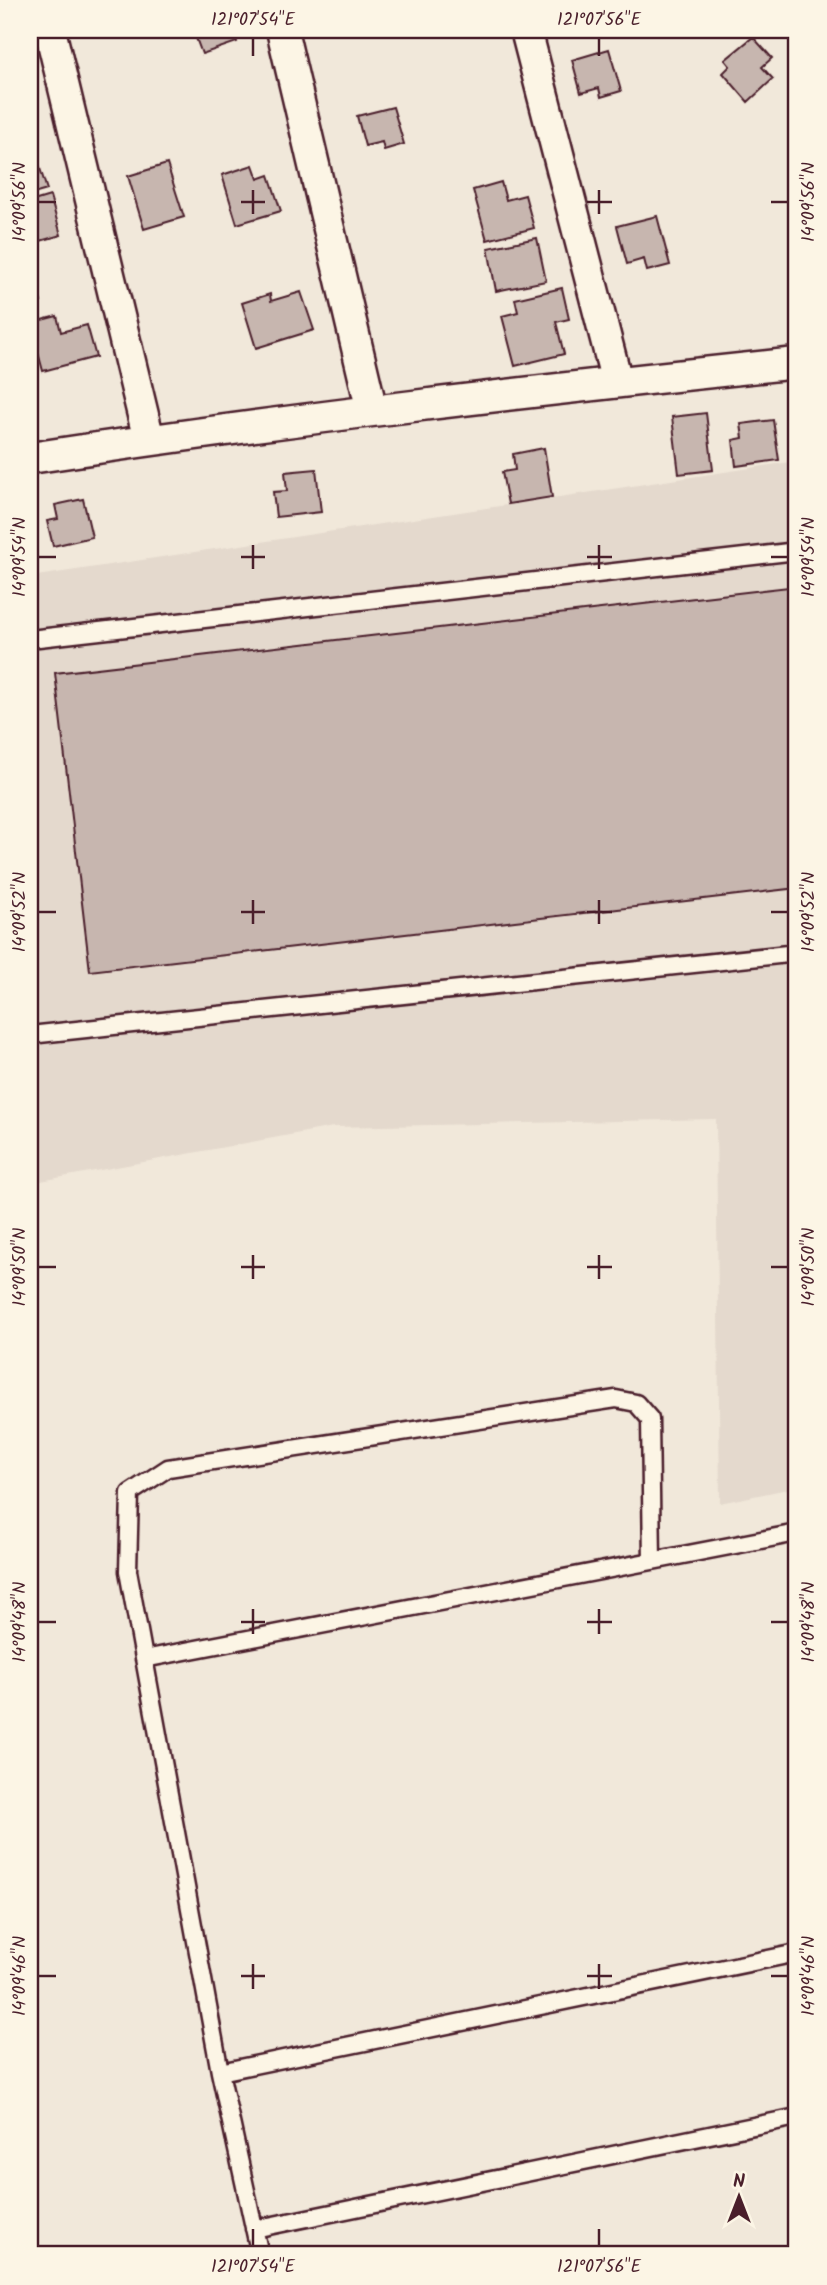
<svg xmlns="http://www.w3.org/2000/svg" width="827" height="2285" font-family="Kalam,sans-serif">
	<rect width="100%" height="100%" fill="#f1e8da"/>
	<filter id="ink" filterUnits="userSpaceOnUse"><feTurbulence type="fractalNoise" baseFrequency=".0143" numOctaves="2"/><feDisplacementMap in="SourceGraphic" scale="14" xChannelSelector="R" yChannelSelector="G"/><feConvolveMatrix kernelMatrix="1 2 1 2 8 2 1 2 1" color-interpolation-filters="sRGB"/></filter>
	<g filter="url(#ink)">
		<path fill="#e4d9cd" d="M797 461V1487L720 1503 716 1119 333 1127 30 1183V577Z"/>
		<path fill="#c7b6af" stroke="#4a1f2b" stroke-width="2" d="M193 30H233L237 42 202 54Z
			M753 37 772 58 762 67 773 79 748 102 723 73 730 66 725 60Z
			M609 49 621 91 601 97 599 88 581 93 572 60Z
			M393 107 404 144 384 150 382 142 365 146 357 116Z
			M37 159 47 190 30 195V161Z
			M167 164 184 217 144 229 128 176Z
			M253 165 258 179 269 175 281 211 237 224 222 175Z
			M501 182 506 200 525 195 534 228 487 240 473 190Z
			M50 196 61 235 30 244V202Z
			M657 216 670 265 647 271 644 259 627 264 617 226Z
			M537 238 546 281 496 291 488 248Z
			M30 269 41 302 30 306Z
			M562 288 569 319 556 322 564 354 515 366 502 316 518 312 515 299Z
			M301 292 314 330 256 348 242 303 270 294 271 301Z
			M57 316 61 332 87 325 96 357 43 371 30 323Z
			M706 413 713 470 679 474 672 417Z
			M773 420 779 460 736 466 733 440 743 438 741 424Z
			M544 448 552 497 508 504 502 472 515 470 513 454Z
			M316 469 321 512 276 517 273 492 287 491 285 472Z
			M83 499 92 537 53 546 47 521 58 519 55 505Z
			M797 586V888L90 971 55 673Z"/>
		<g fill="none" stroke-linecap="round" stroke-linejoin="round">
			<g stroke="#4a1f2b" stroke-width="21">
				<path id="lane" d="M30 639 797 551
					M30 1035 797 953
					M144 1659 797 1533
					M220 2072 797 1953
					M254 2229 797 2117
					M260 2255 220 2072 128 1571 130 1493 168 1468 616 1399 636 1403 650 1419 652 1561"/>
			</g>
			<g stroke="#4a1f2b" stroke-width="35">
				<path id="street" d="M50 30 149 440
					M282 30 372 411
					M526 30 617 382
					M30 458C285 419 541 390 797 363"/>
			</g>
			<use href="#lane" stroke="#fcf5e5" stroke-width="16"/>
			<use href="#street" stroke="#fcf5e5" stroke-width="30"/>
		</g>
	</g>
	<path fill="none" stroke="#4a1f2b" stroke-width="2.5" d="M253 38V56M599 38V56M253 190V214M599 190V214M38 202H56M241 202H265M587 202H612M771 202H788M253 545V569M599 545V569M38 557H56M241 557H265M587 557H612M771 557H788M253 900V924M599 900V924M38 912H56M241 912H265M587 912H612M771 912H788M253 1255V1279M599 1255V1279M38 1267H56M241 1267H265M587 1267H612M771 1267H788M253 1609V1634M599 1609V1634M38 1622H56M241 1622H265M587 1622H612M771 1622H788M253 1964V1989M599 1964V1989M38 1976H56M241 1976H265M587 1976H612M771 1976H788M253 2229V2246M599 2229V2246"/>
	<rect width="827" height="2285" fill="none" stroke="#fcf5e5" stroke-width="77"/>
	<g transform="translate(739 2197)" stroke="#fcf5e5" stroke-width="5" paint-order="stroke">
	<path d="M0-5L12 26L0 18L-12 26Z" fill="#4a1f2b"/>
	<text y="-10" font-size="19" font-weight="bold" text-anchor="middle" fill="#4a1f2b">N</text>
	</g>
	<rect x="38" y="38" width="750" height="2208" fill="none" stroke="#4a1f2b" stroke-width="2.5"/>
	<g font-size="18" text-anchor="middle" fill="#4a1f2b">
		<text x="253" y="25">121°07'54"E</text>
		<text x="599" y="25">121°07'56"E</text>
		<text transform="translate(19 202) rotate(-90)" y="6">14°09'56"N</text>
		<text transform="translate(808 202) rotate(-90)" y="6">14°09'56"N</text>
		<text transform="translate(19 557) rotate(-90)" y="6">14°09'54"N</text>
		<text transform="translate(808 557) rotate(-90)" y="6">14°09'54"N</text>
		<text transform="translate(19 912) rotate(-90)" y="6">14°09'52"N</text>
		<text transform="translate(808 912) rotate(-90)" y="6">14°09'52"N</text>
		<text transform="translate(19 1267) rotate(-90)" y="6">14°09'50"N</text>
		<text transform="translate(808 1267) rotate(-90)" y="6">14°09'50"N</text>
		<text transform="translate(19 1622) rotate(-90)" y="6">14°09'48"N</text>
		<text transform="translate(808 1622) rotate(-90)" y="6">14°09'48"N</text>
		<text transform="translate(19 1976) rotate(-90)" y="6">14°09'46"N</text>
		<text transform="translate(808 1976) rotate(-90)" y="6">14°09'46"N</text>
		<text x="253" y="2272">121°07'54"E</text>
		<text x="599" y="2272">121°07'56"E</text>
	</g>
</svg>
